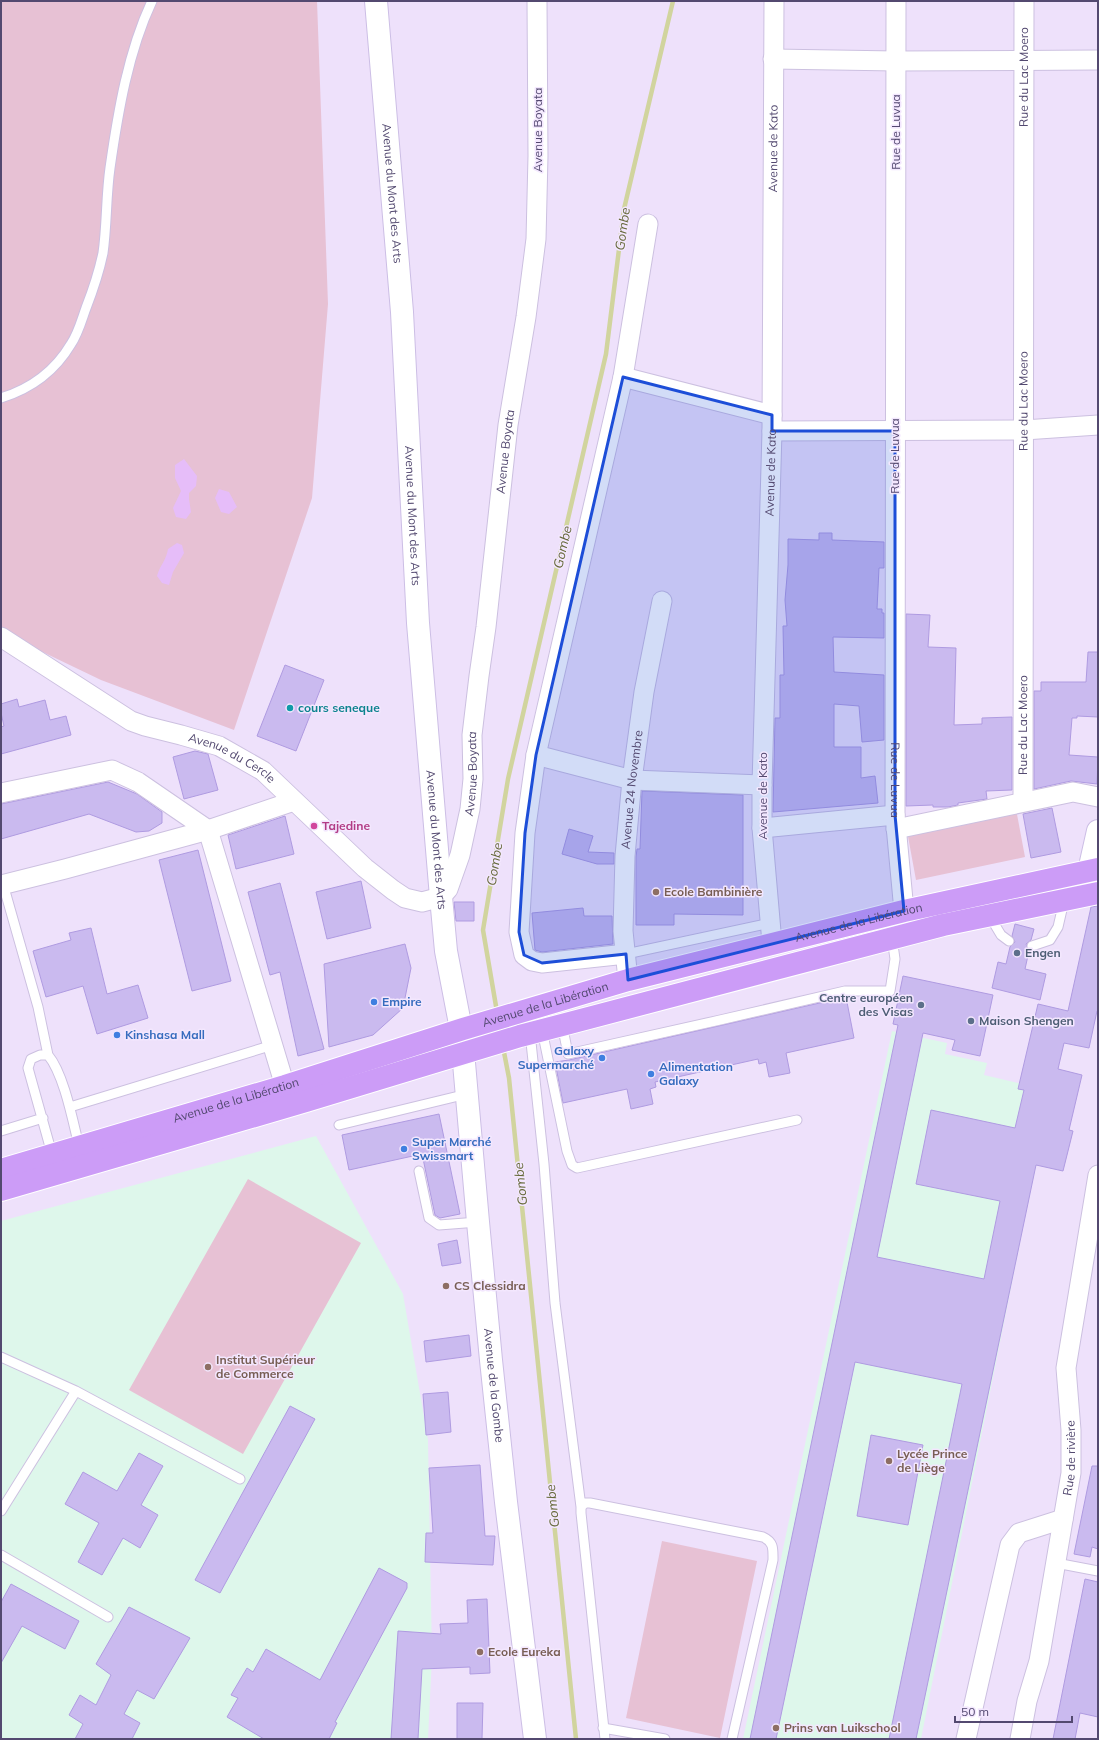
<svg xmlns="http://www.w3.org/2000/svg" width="1099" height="1740" font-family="Mulish,sans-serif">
	<rect width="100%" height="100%" fill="#eee1fb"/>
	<path fill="#def7eb" d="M892 1031 947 1043 945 1054 987 1063 984 1075 1053 1091 1027 1207 921 1739H743Z
		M316 1136 403 1294 428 1440 432 1656 428 1739H1V1221Z"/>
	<path fill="#e7c1d4" d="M1 1H317L328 304 312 498 234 730 101 680 1 632Z
		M1016 809 1025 857 916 880 907 831Z
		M248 1179 361 1243 243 1454 129 1390Z
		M662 1541 757 1561 720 1738 626 1718Z"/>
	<path fill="#e6bdf9" d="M184 459 197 476 196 486 189 493V499L191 512 186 519 176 517 173 508 181 491 175 478V465Z
		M219 489 229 492 237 507 229 514 221 512 215 498Z
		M177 543 182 545 184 553 173 572 169 585 162 583 157 576C160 565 166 561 168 549Z"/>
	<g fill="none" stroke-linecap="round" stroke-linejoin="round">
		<path stroke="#d1d49e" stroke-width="4.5" d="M497 1012 483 930 508 779 606 354 624 209 673 1
			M503 1047 509 1078 576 1739"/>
	</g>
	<path fill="#cabaef" stroke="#af9be1" d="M819 533H832V540L884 542V568H879L877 609H882V613H884V638L833 637 834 672 884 675V740L862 742 859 706 834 704V747H861V778L875 776 878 803 773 812 775 718H780V675H784L783 626H787L785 600 788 565V539L819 540Z
		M906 614 930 615 928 647 956 648 954 725 982 724V718L1012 717V790L986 791 987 799 958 803V805L948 807H933V805L906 806Z
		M1088 652H1098V717L1077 716V718H1072L1069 755 1098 757 1097 784 1071 781 1034 789V691H1041V682H1086Z
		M285 665 324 680 296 751 257 736Z
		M17 699 19 707 45 700 50 720 66 716 71 735 1 754V727L4 726 1 713V704Z
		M195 751 208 754 218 790 184 799 173 757Z
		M108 782 137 794 162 812V823L149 831 136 832 89 814 1 839V804Z
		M642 791 743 795V915L674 914V925H636V857L637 849H640Z
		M1052 808 1061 852 1031 858 1023 814Z
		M285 816 294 854 236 869 228 835Z
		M569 829 593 836 588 852 614 853V864H597L562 854Z
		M198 850 231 981 192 991 159 860Z
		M361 881 371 928 327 939 316 892Z
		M280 883 324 1049 298 1056 280 972 270 975 248 892Z
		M454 902H474V921H456Z
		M1098 906V1011H1097L1089 1048 1064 1043 1058 1069 1082 1075 1069 1130 1073 1131 1063 1171 1036 1165 916 1739H889L962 1384 855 1362 776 1739H750L898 1025 893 1024 903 976 993 995 980 1056 952 1050 955 1040 923 1033 877 1257 984 1279 1000 1201 916 1184 931 1110 1015 1128 1024 1090 1018 1089 1038 1004 1068 1011 1091 907Z
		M583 908 584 916H612L613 944 542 952 535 950 532 913Z
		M1015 924 1034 929 1031 940 1026 944 1029 951 1025 969 1046 974 1040 1000 992 988 998 962 1006 964 1010 947 1015 942 1012 936Z
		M91 928 107 994 138 985 148 1018 97 1034 83 986 46 997 33 951 71 940 69 933Z
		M405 944 411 968 403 1008 373 1035 329 1047 324 964Z
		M846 997 854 1038 786 1053 790 1073 769 1077 766 1062 759 1064 758 1059 655 1082 656 1087 650 1089 653 1104 631 1109 627 1089 563 1103 555 1062 569 1060Z
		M439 1114 460 1214 440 1218 435 1215 422 1154 349 1170 342 1135Z
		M457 1240 461 1263 442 1266 438 1244Z
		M469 1335 471 1356 426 1362 424 1341Z
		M448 1392 451 1432 426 1435 423 1394Z
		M290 1406 315 1419 220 1593 195 1580Z
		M871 1435 923 1445 908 1525 857 1516Z
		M139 1453 163 1466 141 1505 158 1515 140 1548 123 1538 102 1575 78 1562 99 1523 65 1504 83 1472 117 1491Z
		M480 1465 485 1536H495L493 1565 425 1562 426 1533H433L429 1468Z
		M1092 1466H1098V1549L1092 1547 1090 1557 1074 1554Z
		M379 1568 407 1583V1588L335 1722 337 1723 329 1739H264L227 1717 238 1698 231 1695 247 1668 253 1672 266 1649 320 1680Z
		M1085 1579 1098 1582V1717L1080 1713 1075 1739H1053Z
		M11 1584 79 1621 65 1649 22 1626 1 1663V1602Z
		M487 1599 490 1673 470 1674V1667L422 1669 418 1739H391L398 1631 441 1634 440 1624 468 1623 467 1600Z
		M129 1607 190 1638 154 1699 137 1690 124 1714 140 1723 132 1739H75L83 1724 69 1715 80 1695 96 1705 111 1675 96 1664Z
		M457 1703H483L482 1739H457Z"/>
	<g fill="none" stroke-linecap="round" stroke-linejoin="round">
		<g stroke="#ccc0e0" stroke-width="11">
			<path id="lane" d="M1 398C30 389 55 371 71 344 78 334 82 319 86 308 93 290 99 272 103 253 107 225 106 196 110 168 118 112 128 52 152 1
				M3 884 38 1007 48 1055
				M989 915 1001 935 1009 941
				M1032 946 1050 940 1058 927 1064 901
				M626 954 770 923
				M562 1024 568 1054 720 1020 845 991H890L895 959 892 938
				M542 1030 567 1151 572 1165 577 1168 797 1120
				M530 1033 544 1164 555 1303 581 1507
				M70 1107 273 1045
				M339 1125 467 1094
				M1 1131 43 1118
				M52 1154 28 1068 31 1059 40 1055H48C64 1074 73 1122 79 1146
				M419 1171 429 1218 439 1225 478 1222
				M1 1357 76 1391
				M1 1511 76 1391 240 1479
				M1 1555 108 1617
				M1056 1563 1098 1571
				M603 1728 665 1739
				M605 1739 581 1513V1507L585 1503H590L763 1537C774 1542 773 1549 773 1560L732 1739"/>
		</g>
		<g stroke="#ccc0e0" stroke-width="21">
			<g id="street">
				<path id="s1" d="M896 1 895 815 904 911"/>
				<path d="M773 59 896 61 1098 60"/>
				<path d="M623 377 772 415"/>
				<path d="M772 431 1024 430 1098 425"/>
				<path id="s2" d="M1 637 131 721 145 726 181 735 219 746 263 771 365 868 393 890 405 898 422 902 441 897 448 889 460 855 470 809 473 779 472 735 479 676 486 627 508 425 526 317 536 239 538 156 537 1"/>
				<path d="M536 755 632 780 762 785"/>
				<path d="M1 793 112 770 138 782 208 830 285 1086"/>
				<path id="s3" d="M1023 801 1024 1"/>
				<path d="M762 828 895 815"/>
				<path d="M896 829 1073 792 1098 797"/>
				<path d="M1 885 65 869 208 830 294 801"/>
				<path id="s4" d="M772 943 762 828V785L772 431 774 1"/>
				<path d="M626 954 542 963 532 961 524 955 519 932 525 833 536 755 623 377 648 224"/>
				<path id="s5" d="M628 980 623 931 625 856 632 780 644 692 662 601"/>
				<path d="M966 1739 1010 1545 1019 1533 1063 1519"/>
				<path id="s6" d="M1020 1739 1027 1701 1039 1661 1071 1473V1430L1066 1368 1098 1175"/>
			</g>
		</g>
		<g stroke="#ccbee5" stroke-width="24">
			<g id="secondary">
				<path id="s7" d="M376 1 402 312 418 623 441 897 446 951 461 1029 478 1222 491 1360 506 1502 535 1739"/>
				<path d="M1086 895 1089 871 1098 831"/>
			</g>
		</g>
		<g stroke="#fff" stroke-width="24">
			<g id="primary">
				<path id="s8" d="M1 1170 285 1086 463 1029 628 980 904 911 1098 869"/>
				<path d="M1 1190 306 1101 520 1036 943 925 1098 893"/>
			</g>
		</g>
		<use href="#lane" stroke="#fff" stroke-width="9"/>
		<use href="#street" stroke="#fff" stroke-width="19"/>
		<use href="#secondary" stroke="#fff" stroke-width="22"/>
		<use href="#primary" stroke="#cc9cf7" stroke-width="22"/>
	</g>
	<path fill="#1d4ed8" fill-opacity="0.2" stroke="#1d4ed8" stroke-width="3" stroke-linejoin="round" d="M623 377 772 415V431H895V815L904 911 628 980 626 954 542 963 524 955 519 932 525 833 536 755Z"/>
	<circle fill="#0f9aa8" stroke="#f3e7fe" stroke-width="1.5" cx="290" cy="708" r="4"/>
	<circle fill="#d1479c" stroke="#f3e7fe" stroke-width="1.5" cx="314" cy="826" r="4"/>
	<g fill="#8d6e63" stroke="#f3e7fe" stroke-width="1.5">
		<circle cx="656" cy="892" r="4"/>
		<circle cx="446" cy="1286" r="4"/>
		<circle cx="208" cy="1367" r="4"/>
		<circle cx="889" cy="1461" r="4"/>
		<circle cx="480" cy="1652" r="4"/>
		<circle cx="776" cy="1728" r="4"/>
	</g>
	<g fill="#5c6f8a" stroke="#f3e7fe" stroke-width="1.5">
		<circle cx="1017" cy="953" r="4"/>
		<circle cx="921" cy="1005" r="4"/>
		<circle cx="971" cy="1021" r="4"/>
	</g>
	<g fill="#3f7fe0" stroke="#f3e7fe" stroke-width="1.5">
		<circle cx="374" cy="1002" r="4"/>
		<circle cx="117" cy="1035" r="4"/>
		<circle cx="602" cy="1058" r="4"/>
		<circle cx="651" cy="1074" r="4"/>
		<circle cx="404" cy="1149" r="4"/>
	</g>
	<g text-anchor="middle" stroke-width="3" stroke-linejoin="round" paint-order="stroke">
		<g font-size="12" fill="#534970" stroke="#f3e7fe">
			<text dy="4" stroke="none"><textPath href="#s3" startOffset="724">Rue du Lac Moero</textPath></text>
			<text transform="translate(538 130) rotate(-90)" y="4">Avenue Boyata</text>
			<text transform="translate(896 132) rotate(-90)" y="4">Rue de Luvua</text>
			<text dy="4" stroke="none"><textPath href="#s4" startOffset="795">Avenue de Kato</textPath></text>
			<text dy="4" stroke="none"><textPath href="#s7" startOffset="193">Avenue du Mont des Arts</textPath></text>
			<text dy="4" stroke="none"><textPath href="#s3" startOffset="400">Rue du Lac Moero</textPath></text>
			<text dy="4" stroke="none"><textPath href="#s2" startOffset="978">Avenue Boyata</textPath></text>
			<text transform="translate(895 456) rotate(-90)" y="4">Rue de Luvua</text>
			<text dy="4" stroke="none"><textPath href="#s4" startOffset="471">Avenue de Kato</textPath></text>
			<text dy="4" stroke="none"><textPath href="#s7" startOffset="516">Avenue du Mont des Arts</textPath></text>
			<text dy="4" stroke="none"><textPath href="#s3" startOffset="76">Rue du Lac Moero</textPath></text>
			<text dy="4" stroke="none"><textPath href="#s2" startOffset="263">Avenue du Cercle</textPath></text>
			<text dy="4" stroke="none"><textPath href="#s2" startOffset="654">Avenue Boyata</textPath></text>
			<text dy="4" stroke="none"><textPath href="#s1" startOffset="779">Rue de Luvua</textPath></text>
			<text dy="4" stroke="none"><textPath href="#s5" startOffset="191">Avenue 24 Novembre</textPath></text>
			<text transform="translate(763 796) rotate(-90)" y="4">Avenue de Kato</text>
			<text dy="4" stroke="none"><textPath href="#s7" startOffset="841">Avenue du Mont des Arts</textPath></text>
			<text dy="4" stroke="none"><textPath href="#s8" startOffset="893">Avenue de la Libération</textPath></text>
			<text dy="4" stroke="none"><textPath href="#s8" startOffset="569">Avenue de la Libération</textPath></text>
			<text dy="4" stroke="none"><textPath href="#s8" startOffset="245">Avenue de la Libération</textPath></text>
			<text dy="4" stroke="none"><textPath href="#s7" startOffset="1390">Avenue de la Gombe</textPath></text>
			<text dy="4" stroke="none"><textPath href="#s6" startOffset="286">Rue de rivière</textPath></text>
		</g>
		<g font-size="12" font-weight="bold" fill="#0d838f" stroke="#f3e7fe" text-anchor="start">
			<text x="298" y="712">cours seneque</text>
		</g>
		<g font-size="12" font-weight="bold" fill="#b23c85" stroke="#f3e7fe" text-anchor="start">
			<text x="322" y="830">Tajedine</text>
		</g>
		<g font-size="12" font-weight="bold" fill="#785e54" stroke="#f3e7fe" text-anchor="start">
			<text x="664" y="896">Ecole Bambinière</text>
			<text x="454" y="1290">CS Clessidra</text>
			<text x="216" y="1364">Institut Supérieur<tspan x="216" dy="14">de Commerce</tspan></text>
			<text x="897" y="1458">Lycée Prince<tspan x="897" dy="14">de Liège</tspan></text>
			<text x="488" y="1656">Ecole Eureka</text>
			<text x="784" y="1732">Prins van Luikschool</text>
		</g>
		<g font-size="12" font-weight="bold" fill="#4e5e75" stroke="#f3e7fe" text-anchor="start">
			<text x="1025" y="957">Engen</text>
			<text x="913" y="1002" text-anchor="end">Centre européen<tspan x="913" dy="14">des Visas</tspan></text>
			<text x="979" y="1025">Maison Shengen</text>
		</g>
		<g font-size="12" font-weight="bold" fill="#366cbe" stroke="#f3e7fe" text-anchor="start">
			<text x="382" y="1006">Empire</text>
			<text x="125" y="1039">Kinshasa Mall</text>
			<text x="594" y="1055" text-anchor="end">Galaxy<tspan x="594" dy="14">Supermarché</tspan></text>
			<text x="659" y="1071">Alimentation<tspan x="659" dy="14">Galaxy</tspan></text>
			<text x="412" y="1146">Super Marché<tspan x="412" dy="14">Swissmart</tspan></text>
		</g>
		<g font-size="13" font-style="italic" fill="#656838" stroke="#f3e7fe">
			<text transform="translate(622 229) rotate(-82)" y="5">Gombe</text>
			<text transform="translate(562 547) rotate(-77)" y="5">Gombe</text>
			<text transform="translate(494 864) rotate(-81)" y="5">Gombe</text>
			<text transform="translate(520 1184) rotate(-96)" y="5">Gombe</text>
			<text transform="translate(552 1506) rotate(-96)" y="5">Gombe</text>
		</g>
	</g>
	<rect width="1099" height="1740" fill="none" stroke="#534970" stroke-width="4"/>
	<path d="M955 1716v6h117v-6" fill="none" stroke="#534970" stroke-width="2"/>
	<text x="961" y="1716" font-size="12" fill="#534970" stroke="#f3e7fe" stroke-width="3" paint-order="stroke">50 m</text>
</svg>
